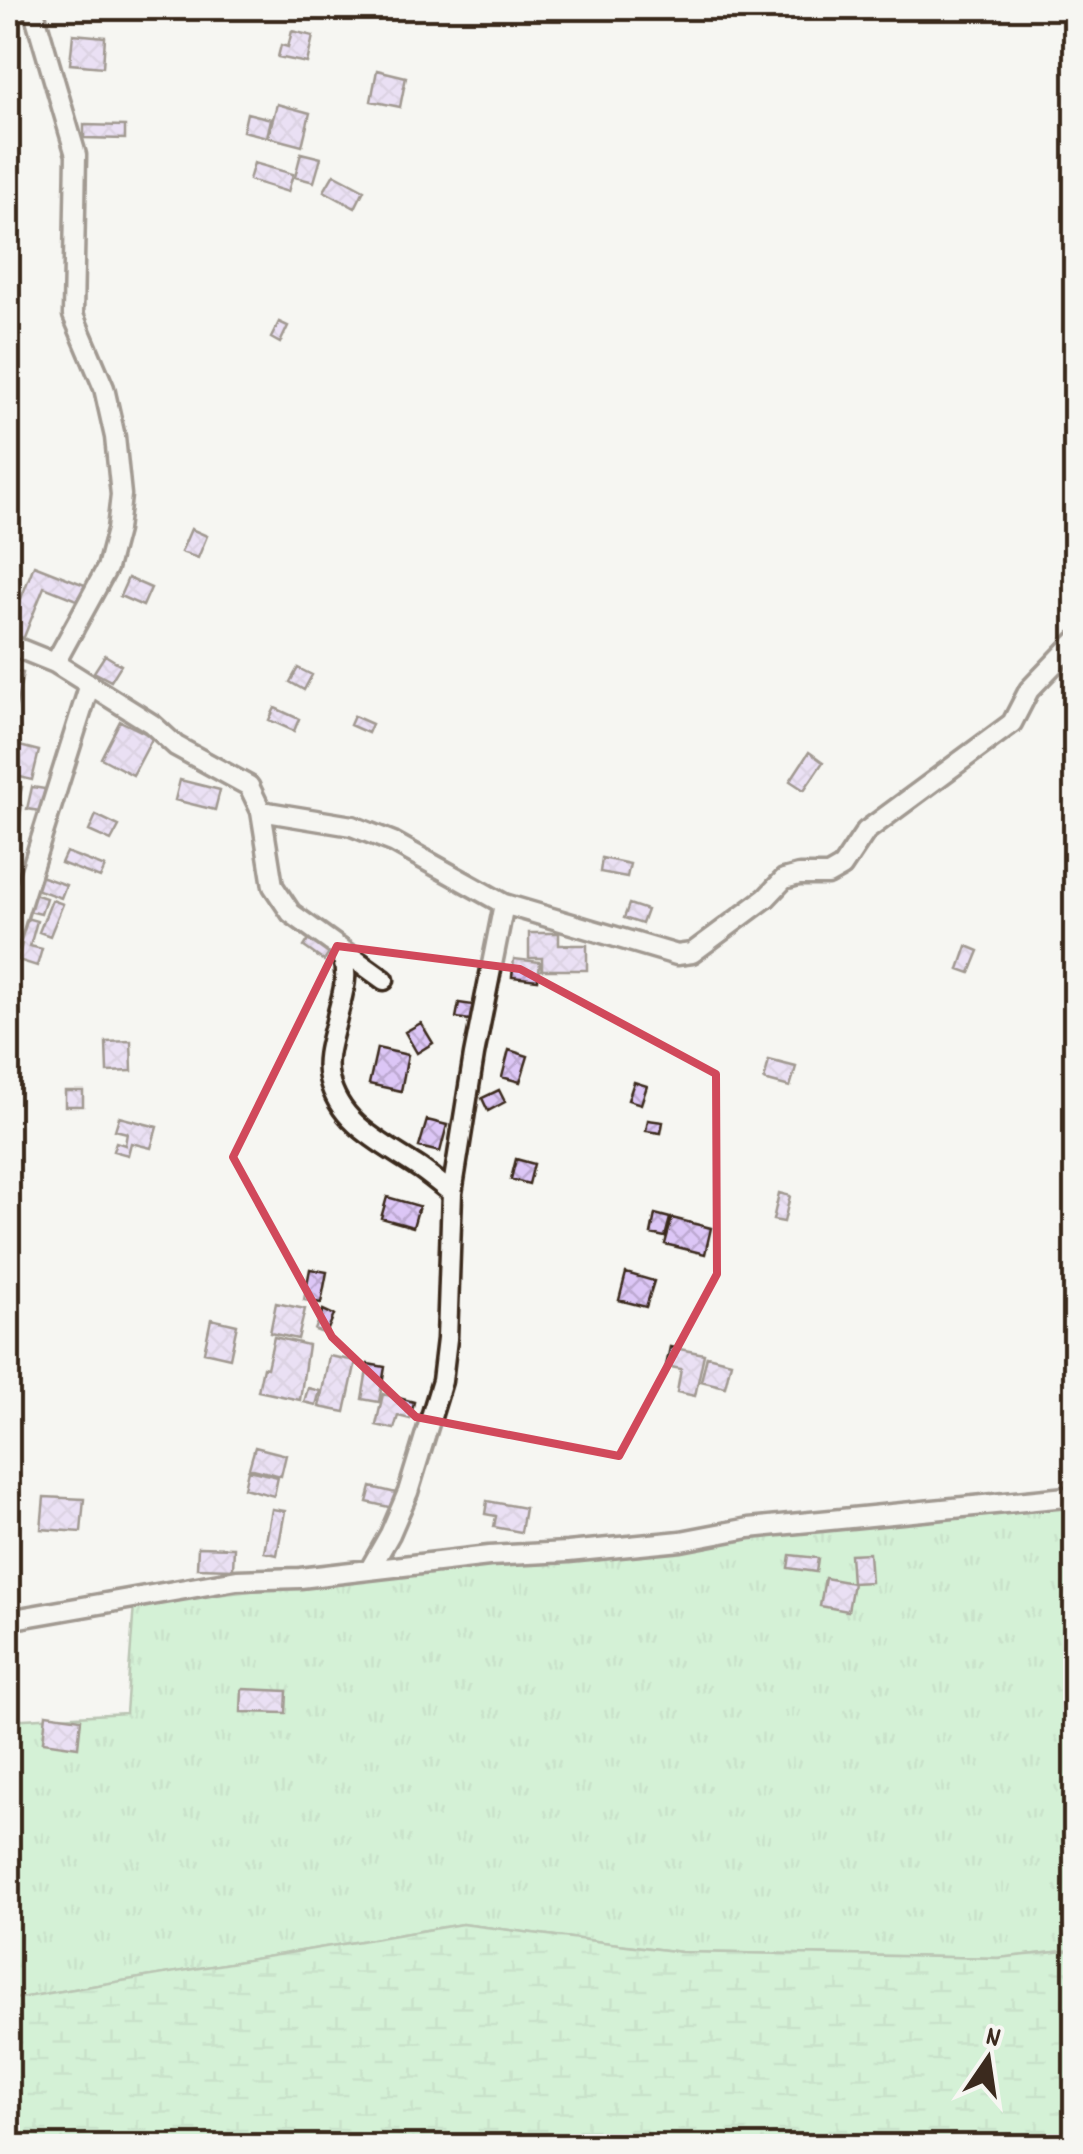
<svg xmlns="http://www.w3.org/2000/svg" width="1083" height="2154" font-family="Dekko,sans-serif">
	<defs>
		<pattern id="grass-tufts" width="24" height="20" patternUnits="userSpaceOnUse" patternTransform="scale(2.5)"><rect width="24" height="20" fill="#aaebb3"/><path d="M3 7l-1-3M5 7V3M7 7l1-3M15 17l-1-3M17 17v-4M19 17l1-3" fill="none" stroke="#93ca9a"/></pattern>
		<pattern id="wetland-marsh" width="20" height="14" patternUnits="userSpaceOnUse" patternTransform="scale(2.5)"><rect width="20" height="14" fill="#aaebb3"/><path d="M1 5h8M5 5V1M11 12h8M15 12V8" fill="none" stroke="#93ca9a"/></pattern>
		<pattern id="building-cross-hatch" width="8" height="8" patternUnits="userSpaceOnUse" patternTransform="scale(2.5)"><rect width="8" height="8" fill="#dcc6f6"/><path d="M0 0l8 8M0 8l8-8" fill="none" stroke="#beaad2"/></pattern>
	</defs>
	<rect width="100%" height="100%" fill="#f6f6f2"/>
	<filter id="ink" filterUnits="userSpaceOnUse"><feTurbulence type="fractalNoise" baseFrequency=".01" numOctaves="2"/><feDisplacementMap in="SourceGraphic" scale="20" xChannelSelector="R" yChannelSelector="G"/><feConvolveMatrix kernelMatrix="1 2 1 2 8 2 1 2 1" color-interpolation-filters="sRGB"/></filter>
	<g filter="url(#ink)">
		<path fill="url(#grass-tufts)" stroke="#728a68" stroke-width="2.5" d="M1075 1500V1950L998 1958 681 1952 462 1924 8 2000V1720L126 1713 134 1604Z"/>
		<path fill="url(#wetland-marsh)" stroke="#728a68" stroke-width="2.5" d="M462 1924 681 1952 998 1958 1075 1950V2146H8V2000Z"/>
		<path fill="url(#building-cross-hatch)" stroke="#3b2a1e" stroke-width="2.5" d="M292 31 313 36 307 63 278 57 281 45 288 47Z
			M73 34 105 37 103 67 70 64Z
			M377 70 406 77 400 107 371 101Z
			M277 104 310 113 302 146 268 137Z
			M247 113 271 119 267 137 243 131Z
			M84 125 125 126V139L84 138Z
			M301 153 321 158 314 182 295 177Z
			M254 163 293 174 288 192 249 180Z
			M334 174 364 190 355 208 324 191Z
			M279 322 288 326 280 343 271 338Z
			M191 529 207 536 198 558 181 552Z
			M34 565 95 589 89 605 44 587 22 642 8 636V632Z
			M128 578 151 588 143 606 120 596Z
			M105 655 121 665 111 681 94 672Z
			M298 668 312 675 304 690 290 682Z
			M8 670 23 673 14 716 8 715Z
			M275 708 299 719 294 731 269 720Z
			M354 716 372 724 368 733 350 725Z
			M120 721 153 737 133 775 101 758Z
			M8 743 39 751 32 780 8 774Z
			M809 752 823 762 804 790 790 781Z
			M180 780 220 790 215 810 175 800Z
			M8 784 22 787 18 804 8 802Z
			M32 787 45 789 40 811 27 809Z
			M8 803 22 806 11 861 8 860Z
			M96 815 119 826 111 841 89 831Z
			M66 852 105 867 100 878 61 863Z
			M602 858 630 864 627 877 600 872Z
			M40 876 66 885 61 898 36 889Z
			M34 894 46 898 41 914 29 911Z
			M52 900 63 904 50 936 39 932Z
			M629 904 647 910 642 924 624 918Z
			M26 918 37 921 30 946 42 949 37 966 18 960 22 944 18 943Z
			M314 931 335 945 324 961 304 947Z
			M529 933H559V945H587V970H542V958H529Z
			M967 946 979 951 970 973 959 969Z
			M514 959 540 962 538 980 512 977Z
			M459 1003 473 1005 470 1020 456 1018Z
			M421 1023 433 1043 417 1053 405 1032Z
			M131 1041 132 1071 107 1072 106 1042Z
			M377 1048 408 1055 401 1091 369 1084Z
			M509 1050 528 1056 520 1082 502 1077Z
			M769 1060 796 1067 790 1087 764 1080Z
			M634 1082 647 1086 641 1104 628 1100Z
			M499 1090 505 1102 488 1111 482 1098Z
			M65 1091H83V1106H65Z
			M119 1117 157 1127 151 1148 131 1143 128 1155 113 1151 116 1142 125 1145 127 1133 115 1130Z
			M427 1120 447 1125 440 1152 419 1147Z
			M648 1120 663 1122 661 1133 646 1131Z
			M516 1159 534 1164 529 1184 511 1179Z
			M779 1193 790 1196 784 1222 773 1220Z
			M387 1197 419 1206 413 1227 381 1218Z
			M655 1214 670 1218 665 1237 651 1234Z
			M672 1218 711 1228 705 1254 665 1244Z
			M310 1269 327 1272 321 1303 304 1300Z
			M626 1273 654 1281 646 1307 619 1300Z
			M276 1303 305 1309 298 1339 270 1333Z
			M323 1310 334 1315 326 1334 315 1330Z
			M211 1319 237 1325 230 1358 204 1352Z
			M274 1337 308 1345 300 1400 258 1391 263 1367 267 1368Z
			M670 1347 704 1354 695 1396 677 1392 681 1369 666 1366Z
			M329 1356 356 1361 345 1412 319 1407Z
			M707 1356 731 1362 725 1387 701 1381Z
			M368 1364 385 1367 379 1402 362 1399Z
			M308 1388 320 1391 316 1405 304 1402Z
			M383 1394 414 1402 410 1419 398 1416 394 1429 376 1425Z
			M255 1447 286 1455 281 1476 249 1468Z
			M248 1470 278 1477 274 1496 244 1488Z
			M371 1487 396 1493 393 1508 367 1502Z
			M44 1497 84 1499 81 1532 41 1529Z
			M487 1501 525 1508 521 1532 494 1527 496 1516 485 1514Z
			M272 1509 285 1511 277 1555 264 1552Z
			M198 1547 234 1548 233 1569 197 1568Z
			M869 1553 871 1582 852 1583 850 1554Z
			M790 1555 818 1558 816 1572 788 1568Z
			M825 1578 853 1583 848 1611 820 1606Z
			M242 1689 287 1691 286 1713 241 1712Z
			M46 1714 81 1719 78 1747 43 1742Z"/>
		<g fill="none" stroke-linecap="round" stroke-linejoin="round">
			<g stroke="#3b2a1e" stroke-width="25">
				<path id="street" d="M33 8 76 155 73 315 104 388 115 437 121 495 117 530 107 568 55 663
					M8 644 55 663 152 724 176 746 249 786 261 811 273 886 291 913 384 980
					M261 811 352 826 393 842 504 904 677 955 692 953 766 898 784 879 799 875H828L842 867 866 831 1012 723 1029 690 1076 641
					M8 944 90 684
					M339 949C351 973 343 991 337 1017 333 1036 324 1058 329 1078 339 1123 380 1142 415 1165 428 1173 440 1184 452 1193
					M370 1569 390 1534 408 1492 442 1381 447 1339 452 1193 474 1055 504 904
					M8 1620 237 1580 300 1578 489 1556 568 1552 681 1541 749 1528 1076 1496"/>
			</g>
			<use href="#street" stroke="#f6f6f2" stroke-width="18"/>
		</g>
	</g>
	<path d="M0 0H1083V2154H0ZM337 946 520 969 716 1074 717 1274 619 1456 416 1417 332 1337 233 1157Z" fill="#f6f6f2" fill-opacity=".55" fill-rule="evenodd"/>
	<path fill="none" stroke="#d1495b" stroke-width="8" stroke-linejoin="round" d="M337 946 520 969 716 1074 717 1274 619 1456 416 1417 332 1337 233 1157Z"/>
	<rect width="1083" height="2154" fill="none" stroke="#f6f6f2" stroke-width="40"/>
	<rect x="20" y="20" width="1043" height="2114" fill="none" stroke="#3b2a1e" stroke-width="4" filter="url(#ink)"/>
	<g transform="translate(988 2059) rotate(13)" stroke="#f6f6f2" stroke-width="8" paint-order="stroke">
	<path d="M0-8L18 38L0 25L-18 38Z" fill="#3b2a1e"/>
	<text y="-15" font-size="28" font-weight="bold" text-anchor="middle" fill="#3b2a1e">N</text>
	</g>
</svg>
